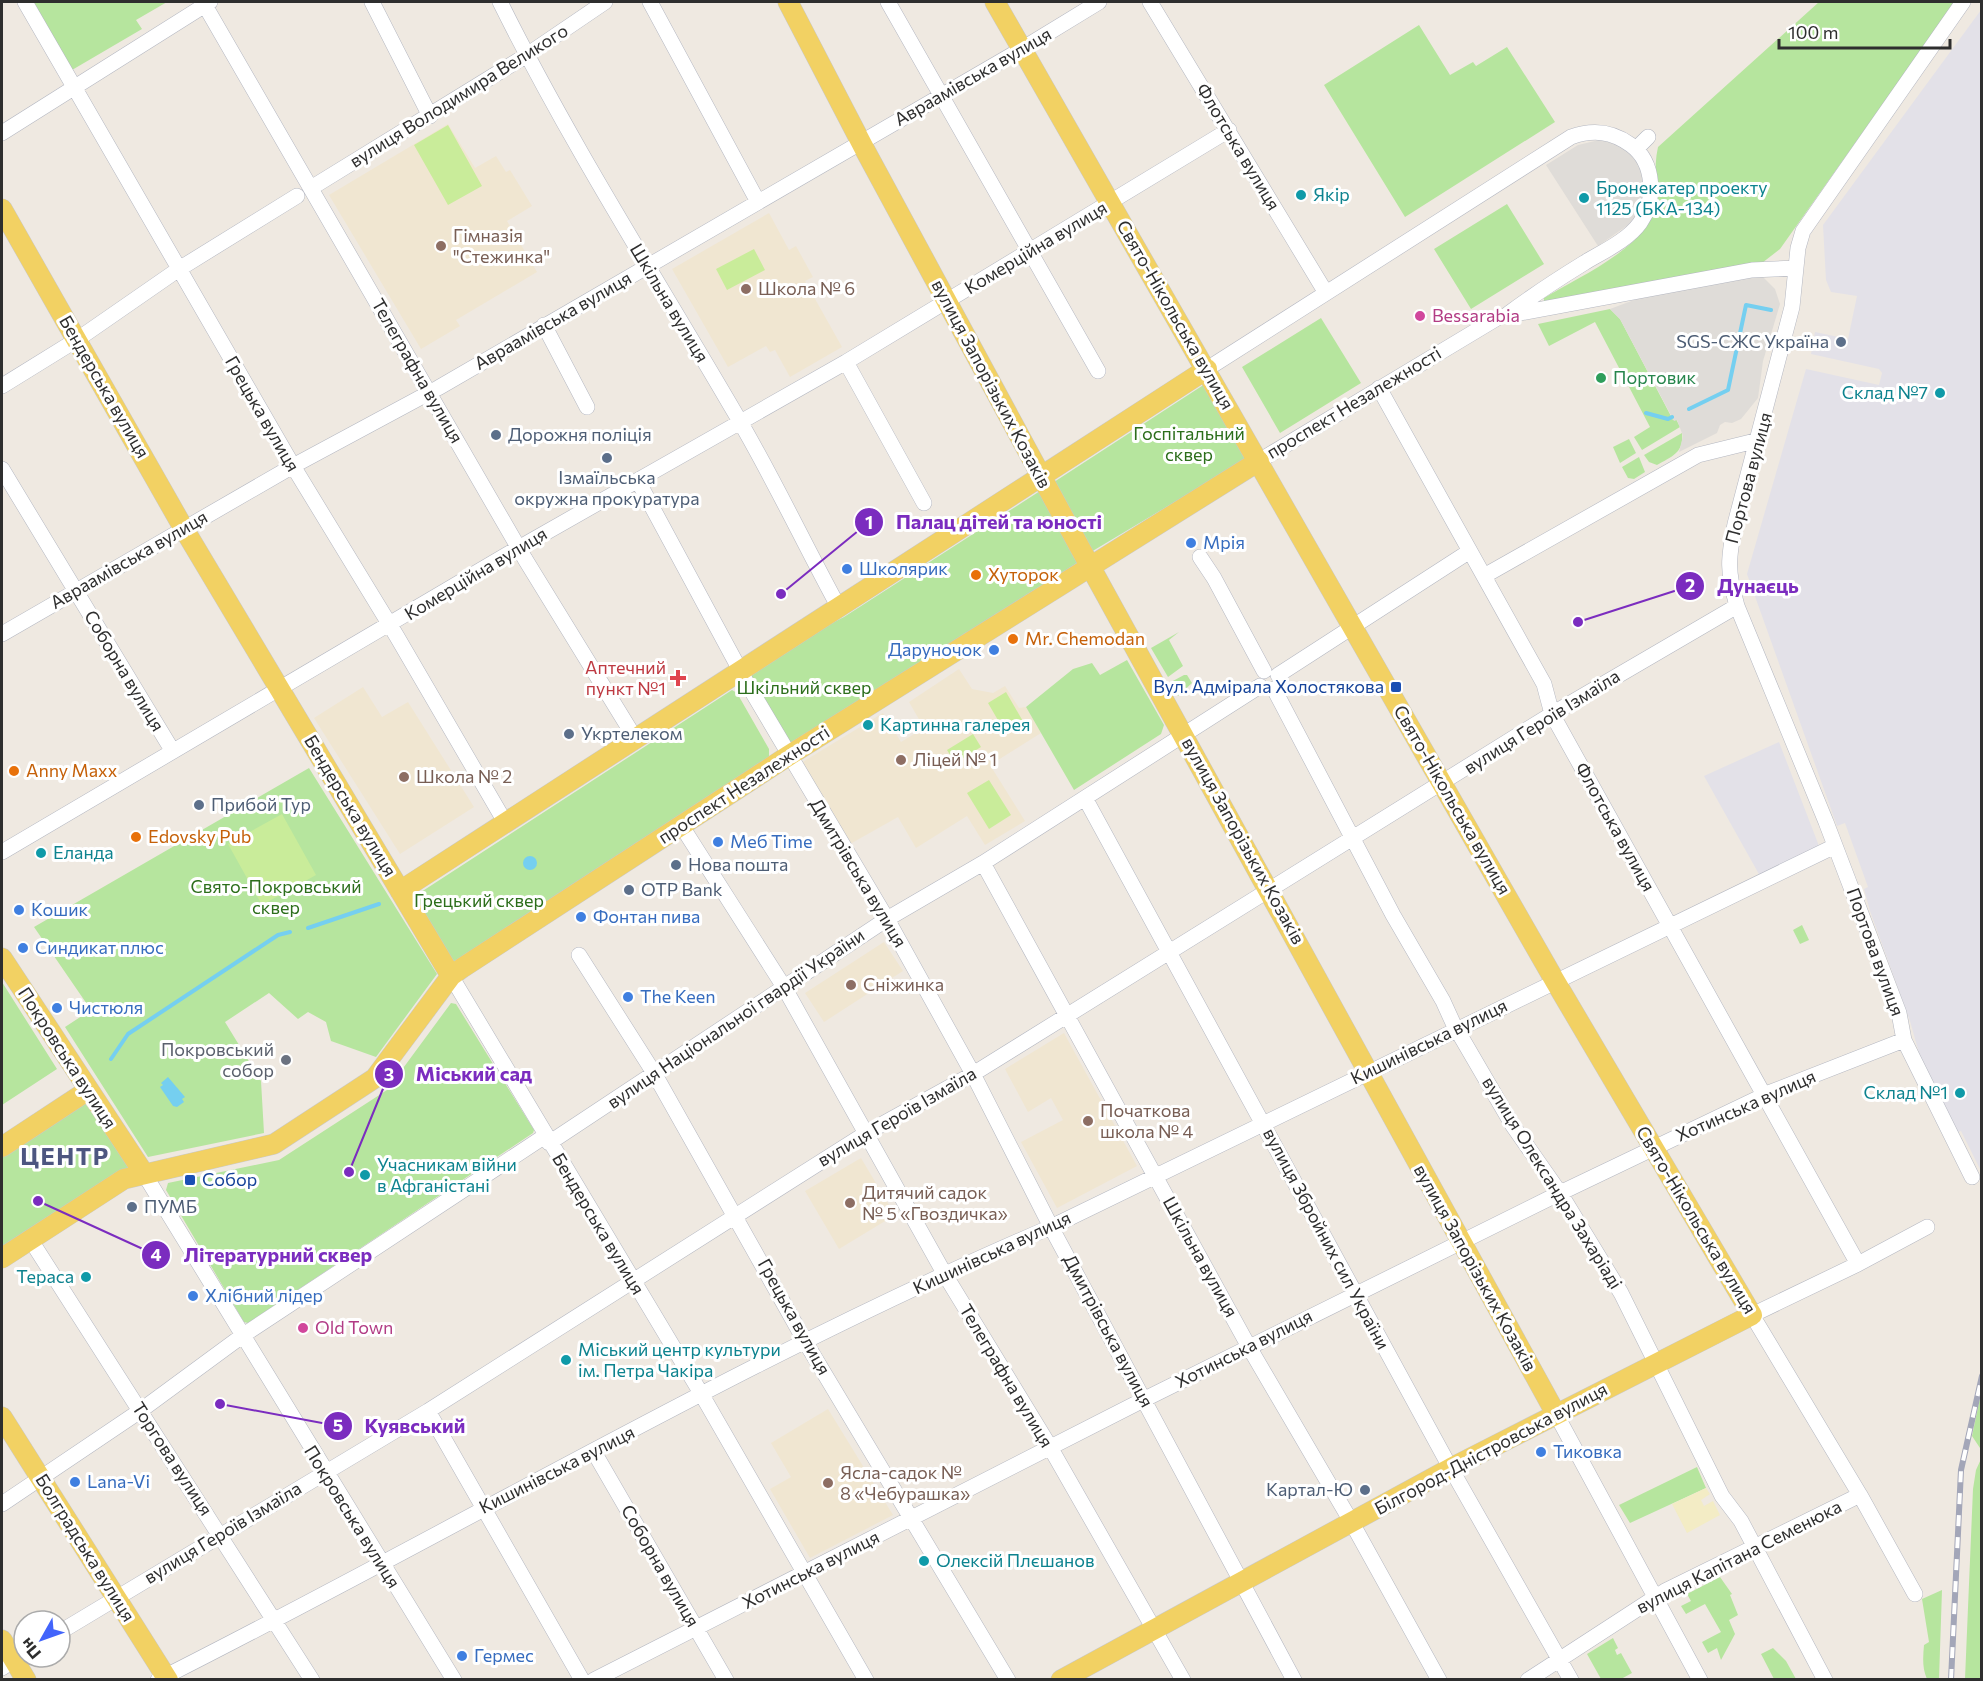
<svg xmlns="http://www.w3.org/2000/svg" width="1983" height="1681" font-family="Commissioner,sans-serif">
	<rect width="100%" height="100%" fill="#efe9e1"/>
	<path fill="#e3e1e8" d="M1981 10V1171L1961 1131 1958 1132 1919 1053 1910 1021 1870 911 1864 889 1868 887 1845 823 1837 826 1836 823 1747 574 1806 369 1879 385 1882 373 1879 369 1811 354 1815 332 1848 339 1857 296 1831 292 1826 280 1823 225Z
		M1779 742 1819 846 1760 876 1704 776Z"/>
	<path fill="#f0e6d1" d="M448 124 475 168 496 156 506 172 510 170 532 206 507 221 537 272 456 320 460 326 421 349 329 195Z
		M769 213 789 250 796 246 813 277 805 281 842 347 790 377 775 350 770 352 766 346 728 367 672 269Z
		M959 669 972 689 993 693 1005 686 1019 708 1026 707 1041 733 990 765 1025 821 985 845 967 816 916 848 898 817 850 844 801 763 883 713 901 742 924 728 909 702Z
		M363 687 382 717 408 702 474 807 400 854 314 718Z
		M884 942 903 971 824 1022 805 993Z
		M1064 1033 1137 1166 1057 1208 1021 1142 1063 1120 1051 1098 1028 1112 1005 1069Z
		M861 1158 895 1215 839 1249 805 1191Z
		M828 1409 893 1515 810 1558 770 1489 791 1477 771 1443Z"/>
	<path fill="#b6e59e" d="M31 2H167L136 20 142 29 72 70Z
		M1819 2H1955L1780 249 1762 263 1544 302V298C1575 279 1645 248 1653 211 1658 190 1653 168 1658 147Z
		M1419 25 1450 75 1473 62 1476 66 1507 47 1555 122 1405 217 1324 85Z
		M1507 204 1544 264 1471 309 1434 249Z
		M1610 309 1620 319 1673 420 1676 419 1680 427 1642 450 1634 437 1650 427 1595 322 1549 346 1538 324Z
		M1321 318 1361 383 1280 433 1242 367Z
		M1205 384 1247 452 1245 460 1091 552 1054 482Z
		M1682 433C1684 452 1673 456 1657 465L1649 462 1644 455Z
		M1629 439 1636 453 1620 463 1613 447Z
		M1639 457 1645 472 1634 479 1628 478 1622 467Z
		M1040 491 1078 561 1077 563 885 685 788 756 739 670 844 617Z
		M1179 632 1169 640 1183 666 1168 677 1151 648Z
		M1127 660 1164 725 1161 734 1074 790 1026 707 1073 669 1092 663 1100 675Z
		M1184 675H1187L1192 683 1178 696 1171 682Z
		M732 690 737 693 769 749V757L455 962 450 958 416 900 418 894Z
		M309 768 437 974 376 1057 331 1041 326 1022 308 1012 298 1019 269 993 225 1022 261 1081 264 1133 148 1157 65 1027 91 1010 34 927Z
		M1802 925 1809 940 1800 944 1793 930Z
		M2 982 57 1069 2 1105Z
		M451 1003 456 1004 534 1130 533 1133 248 1323 244 1322 166 1190 168 1183 279 1160 387 1090Z
		M85 1103 130 1168 2 1248V1157Z
		M1981 1393 1982 1448H1980L1972 1436Z
		M1981 1459V1679H1965L1973 1489 1976 1470Z
		M1697 1467 1706 1488 1630 1523 1619 1505Z
		M1720 1577 1732 1594 1730 1595 1738 1615 1729 1620 1735 1634 1721 1660 1717 1648 1708 1653 1702 1642 1721 1632 1705 1604 1686 1614 1681 1606 1691 1601 1687 1594Z
		M1942 1590 1939 1679H1927C1922 1668 1923 1657 1924 1645L1929 1642 1922 1599Z
		M1613 1638 1618 1648 1615 1650 1617 1655 1621 1653 1632 1673 1621 1679H1601L1587 1654Z
		M1773 1648 1786 1661 1796 1679H1774L1761 1654Z"/>
	<path fill="#f3ecc5" d="M1706 1488 1710 1494 1701 1500 1704 1506 1713 1501 1720 1515 1687 1533 1672 1504Z"/>
	<path fill="#c9ec9a" d="M448 125 482 186 448 205 414 145Z
		M754 249 765 270 727 290 716 269Z
		M1006 692 1024 723 1006 734 988 703Z
		M973 734 981 747 955 763 947 750Z
		M989 780 1011 815 989 829 967 793Z
		M282 814 316 875 262 905 228 844Z"/>
	<path fill="#dfdcd8" d="M1599 140 1620 145 1637 158 1647 190 1635 220 1598 246 1546 165 1578 145Z
		M1762 276 1775 289 1780 304 1763 361 1758 398 1741 419 1732 423 1725 422 1720 425 1717 433 1679 452 1683 436 1677 420 1674 421 1620 319 1610 309 1642 297Z"/>
	<path fill="#75cff0" d="M523 863a7 7 0 1 1 14 0a7 7 0 1 1-14 0Z
		M168 1077 185 1097 182 1099 184 1102 177 1107 173 1106 160 1087 163 1085 161 1083Z"/>
	<g fill="none" stroke-linecap="round" stroke-linejoin="round">
		<path stroke="#75cff0" stroke-width="4" d="M1689 409 1728 390 1746 305 1771 310
			M1646 413 1668 419 1672 417
			M308 928 379 904
			M111 1059 128 1034 278 935 290 932"/>
		<g stroke="#b4b7c1" stroke-width="16">
			<path id="minor" d="M25 2 293 466 396 635 505 822
				M203 2 525 559 635 738
				M372 2 430 116
				M500 2C570 143 655 276 735 413 772 475 803 542 838 606
				M650 2 758 202
				M888 2 1098 371
				M1150 2 1326 293
				M1963 2 1803 231 1798 248 1792 307 1735 524C1728 559 1727 571 1737 606L1826 822 1899 1013 1904 1040 1972 1177
				M2 133 210 2
				M1636 149 1648 137
				M311 188 527 55 605 2
				M544 325 587 407
				M846 362 924 503
				M1207 369 1571 137C1593 129 1612 131 1631 145 1655 163 1656 200 1640 223 1627 241 1602 252 1584 263 1558 279 1532 296 1508 314
				M2 386 78 339 179 269 297 196
				M1379 388 1544 684 1552 714 1858 1264
				M1259 461 1499 317 1752 270 1796 268
				M2 469 172 750
				M638 481 748 685 887 919 973 1074 1051 1227 1294 1680
				M1200 557 1214 578 1264 671
				M1484 576 1698 455 1759 440
				M2 634 293 466 438 388 1022 49 1099 2
				M1278 675 1470 551
				M1274 689 1393 915 1443 1001 1453 1023 1513 1126 1560 1193 1621 1293 1722 1496 1741 1521 1825 1680
				M1085 798 1445 1458 1571 1680
				M681 825 784 987 944 1273 1050 1447 1183 1680
				M2 852 508 554 846 362 1229 130
				M983 863 1249 1347 1352 1523 1439 1680
				M579 955 654 1073 806 1343 1008 1680
				M451 976 702 1395 866 1680
				M549 1143 887 919 983 863 1260 686
				M143 1172 454 1680
				M30 1239 312 1680
				M428 1411 582 1680
				M1556 1414 1700 1680
				M594 1452 726 1680
				M2 1504 140 1411 242 1336 545 1136
				M1915 1594 1860 1495 1752 1315 1858 1264 1927 1227
				M60 1632 428 1411 868 1132 973 1074 1552 714 1737 606
				M2 1668 24 1654
				M158 1680C456 1530 744 1358 1051 1227L1835 846
				M594 1680 1145 1399 1560 1193 1771 1092 1904 1040
				M1528 1680 1665 1591 1860 1495"/>
		</g>
		<g stroke="#c9c9c9" stroke-width="21">
			<path id="major" d="M788 2 866 152 1079 546 1556 1414
				M995 2 1555 981 1752 1315 1451 1468 1061 1680
				M2 209 184 529 451 976
				M400 891 1207 369
				M2 958 143 1172
				M2 1147 87 1091
				M2 1258 124 1179 274 1144 375 1078 451 976 462 968 788 756 1259 461
				M2 1417 168 1680
				M2 1640 26 1680"/>
		</g>
		<use href="#minor" stroke="#fff" stroke-width="15"/>
		<use href="#major" stroke="#f2d163" stroke-width="20"/>
		<g stroke="#a3a6b8" stroke-width="6">
			<path id="rail" d="M1951 1680 1961 1470 1982 1376"/>
		</g>
		<use href="#rail" stroke="#fff" stroke-width="4" stroke-dasharray="11" stroke-linecap="butt"/>
	</g>
	<g fill="#0f9aa8" stroke="#fff" stroke-width="2">
		<circle cx="1301" cy="195" r="6"/>
		<circle cx="1584" cy="198" r="6"/>
		<circle cx="1940" cy="393" r="6"/>
		<circle cx="868" cy="725" r="6"/>
		<circle cx="41" cy="853" r="6"/>
		<circle cx="1960" cy="1093" r="6"/>
		<circle cx="365" cy="1175" r="6"/>
		<circle cx="86" cy="1277" r="6"/>
		<circle cx="566" cy="1360" r="6"/>
		<circle cx="924" cy="1561" r="6"/>
	</g>
	<g fill="#8d6e63" stroke="#fff" stroke-width="2">
		<circle cx="441" cy="246" r="6"/>
		<circle cx="746" cy="289" r="6"/>
		<circle cx="901" cy="760" r="6"/>
		<circle cx="404" cy="777" r="6"/>
		<circle cx="851" cy="985" r="6"/>
		<circle cx="1088" cy="1121" r="6"/>
		<circle cx="850" cy="1203" r="6"/>
		<circle cx="828" cy="1483" r="6"/>
	</g>
	<g fill="#d1479c" stroke="#fff" stroke-width="2">
		<circle cx="1420" cy="316" r="6"/>
		<circle cx="303" cy="1328" r="6"/>
	</g>
	<g fill="#5c6f8a" stroke="#fff" stroke-width="2">
		<circle cx="1841" cy="342" r="6"/>
		<circle cx="496" cy="435" r="6"/>
		<circle cx="607" cy="458" r="6"/>
		<circle cx="569" cy="734" r="6"/>
		<circle cx="199" cy="805" r="6"/>
		<circle cx="676" cy="865" r="6"/>
		<circle cx="629" cy="890" r="6"/>
		<circle cx="132" cy="1207" r="6"/>
		<circle cx="1365" cy="1490" r="6"/>
	</g>
	<circle fill="#2e9e5b" stroke="#fff" stroke-width="2" cx="1601" cy="378" r="6"/>
	<g fill="#3f7fe0" stroke="#fff" stroke-width="2">
		<circle cx="1191" cy="543" r="6"/>
		<circle cx="847" cy="569" r="6"/>
		<circle cx="994" cy="650" r="6"/>
		<circle cx="718" cy="842" r="6"/>
		<circle cx="19" cy="910" r="6"/>
		<circle cx="581" cy="917" r="6"/>
		<circle cx="23" cy="948" r="6"/>
		<circle cx="628" cy="997" r="6"/>
		<circle cx="57" cy="1008" r="6"/>
		<circle cx="193" cy="1296" r="6"/>
		<circle cx="1541" cy="1452" r="6"/>
		<circle cx="75" cy="1482" r="6"/>
		<circle cx="462" cy="1656" r="6"/>
	</g>
	<g fill="#e8710a" stroke="#fff" stroke-width="2">
		<circle cx="976" cy="575" r="6"/>
		<circle cx="1013" cy="639" r="6"/>
		<circle cx="14" cy="771" r="6"/>
		<circle cx="136" cy="837" r="6"/>
	</g>
	<path fill="#e0444e" stroke="#fff" stroke-width="2" d="M675 669h6v6h6v6h-6v6h-6v-6h-6v-6h6z"/>
	<g fill="#1a4fb4" stroke="#fff" stroke-width="2">
		<rect x="1390" y="681" width="12" height="12" rx="3"/>
		<rect x="184" y="1174" width="12" height="12" rx="3"/>
	</g>
	<circle fill="#6b7280" stroke="#fff" stroke-width="2" cx="286" cy="1060" r="6"/>
	<g text-anchor="middle" stroke-width="6" stroke-linejoin="round" paint-order="stroke">
		<g font-size="18" fill="#2e2e2e" stroke="#fff">
			<text transform="translate(973 77) rotate(-30)" y="6">Авраамівська вулиця</text>
			<text transform="translate(459 96) rotate(-32)" y="6">вулиця Володимира Великого</text>
			<text transform="translate(1238 147) rotate(59)" y="6">Флотська вулиця</text>
			<text transform="translate(1036 248) rotate(-31)" y="6">Комерційна вулиця</text>
			<text transform="translate(669 303) rotate(59)" y="6">Шкільна вулиця</text>
			<text transform="translate(1175 315) rotate(60)" y="6">Свято-Нікольська вулиця</text>
			<text transform="translate(553 321) rotate(-30)" y="6">Авраамівська вулиця</text>
			<text transform="translate(417 371) rotate(60)" y="6">Телеграфна вулиця</text>
			<text transform="translate(991 384) rotate(62)" y="6">вулиця Запорізьких Козаків</text>
			<text transform="translate(104 387) rotate(60)" y="6">Бендерська вулиця</text>
			<text transform="translate(1354 403) rotate(-31)" y="6">проспект Незалежності</text>
			<text transform="translate(262 414) rotate(60)" y="6">Грецька вулиця</text>
			<text transform="translate(1749 478) rotate(-75)" y="6">Портова вулиця</text>
			<text transform="translate(129 560) rotate(-30)" y="6">Авраамівська вулиця</text>
			<text transform="translate(476 574) rotate(-31)" y="6">Комерційна вулиця</text>
			<text transform="translate(124 671) rotate(59)" y="6">Соборна вулиця</text>
			<text transform="translate(1542 722) rotate(-32)" y="6">вулиця Героїв Ізмаїла</text>
			<text transform="translate(744 785) rotate(-33)" y="6">проспект Незалежності</text>
			<text transform="translate(1452 800) rotate(60)" y="6">Свято-Нікольська вулиця</text>
			<text transform="translate(350 806) rotate(59)" y="6">Бендерська вулиця</text>
			<text transform="translate(1615 827) rotate(61)" y="6">Флотська вулиця</text>
			<text transform="translate(1243 841) rotate(61)" y="6">вулиця Запорізьких Козаків</text>
			<text transform="translate(858 873) rotate(59)" y="6">Дмитрівська вулиця</text>
			<text transform="translate(1875 952) rotate(70)" y="6">Портова вулиця</text>
			<text transform="translate(736 1019) rotate(-34)" y="6">вулиця Національної гвардії України</text>
			<text transform="translate(1429 1042) rotate(-26)" y="6">Кишинівська вулиця</text>
			<text transform="translate(67 1058) rotate(57)" y="6">Покровська вулиця</text>
			<text transform="translate(1746 1106) rotate(-24)" y="6">Хотинська вулиця</text>
			<text transform="translate(897 1117) rotate(-30)" y="6">вулиця Героїв Ізмаїла</text>
			<text transform="translate(1552 1183) rotate(58)" y="6">вулиця Олександра Захаріаді</text>
			<text transform="translate(1696 1220) rotate(59)" y="6">Свято-Нікольська вулиця</text>
			<text transform="translate(598 1224) rotate(59)" y="6">Бендерська вулиця</text>
			<text transform="translate(1326 1239) rotate(62)" y="6">вулиця Збройних сил України</text>
			<text transform="translate(992 1253) rotate(-25)" y="6">Кишинівська вулиця</text>
			<text transform="translate(1200 1257) rotate(61)" y="6">Шкільна вулиця</text>
			<text transform="translate(1475 1268) rotate(61)" y="6">вулиця Запорізьких Козаків</text>
			<text transform="translate(794 1317) rotate(61)" y="6">Грецька вулиця</text>
			<text transform="translate(1108 1331) rotate(62)" y="6">Дмитрівська вулиця</text>
			<text transform="translate(1244 1349) rotate(-27)" y="6">Хотинська вулиця</text>
			<text transform="translate(1006 1376) rotate(59)" y="6">Телеграфна вулиця</text>
			<text transform="translate(1491 1449) rotate(-28)" y="6">Білгород-Дністровська вулиця</text>
			<text transform="translate(172 1459) rotate(57)" y="6">Торгова вулиця</text>
			<text transform="translate(557 1470) rotate(-27)" y="6">Кишинівська вулиця</text>
			<text transform="translate(352 1517) rotate(58)" y="6">Покровська вулиця</text>
			<text transform="translate(223 1533) rotate(-31)" y="6">вулиця Героїв Ізмаїла</text>
			<text transform="translate(85 1548) rotate(58)" y="6">Болградська вулиця</text>
			<text transform="translate(1739 1557) rotate(-27)" y="6">вулиця Капітана Семенюка</text>
			<text transform="translate(660 1566) rotate(60)" y="6">Соборна вулиця</text>
			<text transform="translate(811 1570) rotate(-27)" y="6">Хотинська вулиця</text>
		</g>
		<g font-size="18" fill="#0d838f" stroke="#fff" text-anchor="start">
			<text x="1596" y="194">Бронекатер проекту<tspan x="1596" dy="21">1125 (БКА-134)</tspan></text>
			<text x="1313" y="201">Якір</text>
			<text x="1928" y="399" text-anchor="end">Склад №7</text>
			<text x="880" y="731">Картинна галерея</text>
			<text x="53" y="859">Еланда</text>
			<text x="1948" y="1099" text-anchor="end">Склад №1</text>
			<text x="377" y="1171">Учасникам війни<tspan x="377" dy="21">в Афганістані</tspan></text>
			<text x="74" y="1283" text-anchor="end">Тераса</text>
			<text x="578" y="1356">Міський центр культури<tspan x="578" dy="21">ім. Петра Чакіра</tspan></text>
			<text x="936" y="1567">Олексій Плєшанов</text>
		</g>
		<g font-size="18" fill="#785e54" stroke="#fff" text-anchor="start">
			<text x="453" y="242">Гімназія<tspan x="453" dy="21">"Стежинка"</tspan></text>
			<text x="758" y="295">Школа № 6</text>
			<text x="913" y="766">Ліцей № 1</text>
			<text x="416" y="783">Школа № 2</text>
			<text x="863" y="991">Сніжинка</text>
			<text x="1100" y="1117">Початкова<tspan x="1100" dy="21">школа № 4</tspan></text>
			<text x="862" y="1199">Дитячий садок<tspan x="862" dy="21">№ 5 «Гвоздичка»</tspan></text>
			<text x="840" y="1479">Ясла-садок №<tspan x="840" dy="21">8 «Чебурашка»</tspan></text>
		</g>
		<g font-size="18" fill="#b23c85" stroke="#fff" text-anchor="start">
			<text x="1432" y="322">Bessarabia</text>
			<text x="315" y="1334">Old Town</text>
		</g>
		<g font-size="18" fill="#4e5e75" stroke="#fff" text-anchor="start">
			<text x="1829" y="348" text-anchor="end">SGS‑СЖС Україна</text>
			<text x="508" y="441">Дорожня поліція</text>
			<text x="607" y="484" text-anchor="middle">Ізмаїльська<tspan x="607" dy="21">окружна прокуратура</tspan></text>
			<text x="581" y="740">Укртелеком</text>
			<text x="211" y="811">Прибой Тур</text>
			<text x="688" y="871">Нова пошта</text>
			<text x="641" y="896">OTP Bank</text>
			<text x="144" y="1213">ПУМБ</text>
			<text x="1353" y="1496" text-anchor="end">Картал-Ю</text>
		</g>
		<g font-size="18" fill="#27864d" stroke="#fff" text-anchor="start">
			<text x="1613" y="384">Портовик</text>
		</g>
		<g font-size="18" fill="#2c6e1b" stroke="#fff">
			<text x="1189" y="440">Госпітальний<tspan x="1189" dy="21">сквер</tspan></text>
			<text x="804" y="694">Шкільний сквер</text>
			<text x="276" y="893">Свято-Покровський<tspan x="276" dy="21">сквер</tspan></text>
			<text x="479" y="907">Грецький сквер</text>
		</g>
		<g font-size="18" fill="#366cbe" stroke="#fff" text-anchor="start">
			<text x="1203" y="549">Мрія</text>
			<text x="859" y="575">Школярик</text>
			<text x="982" y="656" text-anchor="end">Даруночок</text>
			<text x="730" y="848">Меб Time</text>
			<text x="31" y="916">Кошик</text>
			<text x="593" y="923">Фонтан пива</text>
			<text x="35" y="954">Синдикат плюс</text>
			<text x="640" y="1003">The Keen</text>
			<text x="69" y="1014">Чистюля</text>
			<text x="205" y="1302">Хлібний лідер</text>
			<text x="1553" y="1458">Тиковка</text>
			<text x="87" y="1488">Lana-Vi</text>
			<text x="474" y="1662">Гермес</text>
		</g>
		<g font-size="18" fill="#c56008" stroke="#fff" text-anchor="start">
			<text x="988" y="581">Хуторок</text>
			<text x="1025" y="645">Mr. Chemodan</text>
			<text x="26" y="777">Anny Maxx</text>
			<text x="148" y="843">Edovsky Pub</text>
		</g>
		<g font-size="18" fill="#be3a42" stroke="#fff" text-anchor="end">
			<text x="666" y="674">Аптечний<tspan x="666" dy="21">пункт №1</tspan></text>
		</g>
		<g font-size="18" fill="#164399" stroke="#fff" text-anchor="end">
			<text x="1384" y="693">Вул. Адмірала Холостякова</text>
			<text x="202" y="1186" text-anchor="start">Собор</text>
		</g>
		<g font-size="18" fill="#5b616d" stroke="#fff" text-anchor="end">
			<text x="274" y="1056">Покровський<tspan x="274" dy="21">собор</tspan></text>
		</g>
		<g font-size="24" font-weight="bold" letter-spacing="1.5" fill="#4d5680" stroke="#fff">
			<text x="65" y="1165">ЦЕНТР</text>
		</g>
	</g>
	<path fill="none" stroke="#7b2cbf" stroke-width="2" d="M781 594L869 522M1578 622L1690 586M349 1172L389 1074M38 1201L156 1255M220 1404L338 1426"/>
	<g fill="#7b2cbf" stroke="#fff" stroke-width="2">
		<circle cx="781" cy="594" r="6"/>
		<circle cx="1578" cy="622" r="6"/>
		<circle cx="349" cy="1172" r="6"/>
		<circle cx="38" cy="1201" r="6"/>
		<circle cx="220" cy="1404" r="6"/>
		<circle cx="869" cy="522" r="15"/>
		<circle cx="1690" cy="586" r="15"/>
		<circle cx="389" cy="1074" r="15"/>
		<circle cx="156" cy="1255" r="15"/>
		<circle cx="338" cy="1426" r="15"/>
	</g>
	<g font-size="18" text-anchor="middle" font-weight="bold" fill="#fff">
		<text x="869" y="529">1</text>
		<text x="1690" y="592">2</text>
		<text x="389" y="1081">3</text>
		<text x="156" y="1261">4</text>
		<text x="338" y="1432">5</text>
	</g>
	<g font-size="20" text-anchor="middle" font-weight="bold" fill="#7b2cbf" stroke="#fff" stroke-width="6" stroke-linejoin="round" paint-order="stroke">
		<text x="999" y="529">Палац дітей та юності</text>
		<text x="1758" y="593">Дунаєць</text>
		<text x="474" y="1081">Міський сад</text>
		<text x="278" y="1262">Літературний сквер</text>
		<text x="415" y="1433">Куявський</text>
	</g>
	<rect width="1983" height="1681" fill="none" stroke="#2e2e2e" stroke-width="6"/>
	<g transform="translate(42 1639) rotate(230)"><circle r="28" fill="#ffffff" stroke="#ababab" stroke-width="1.5"/>
	<path d="M0-4.5L10 22L0 15L-10 22Z" fill="#4264fb"/>
	<text y="-9" font-size="16" font-weight="bold" text-anchor="middle" fill="#2e2e2e">Пн</text>
	</g>
	<path d="M1779 39v9h171v-9" fill="none" stroke="#2e2e2e" stroke-width="3"/>
	<text x="1788" y="39" font-size="18" fill="#2e2e2e" stroke="#ffffff" stroke-width="4.5" paint-order="stroke">100 m</text>
</svg>
